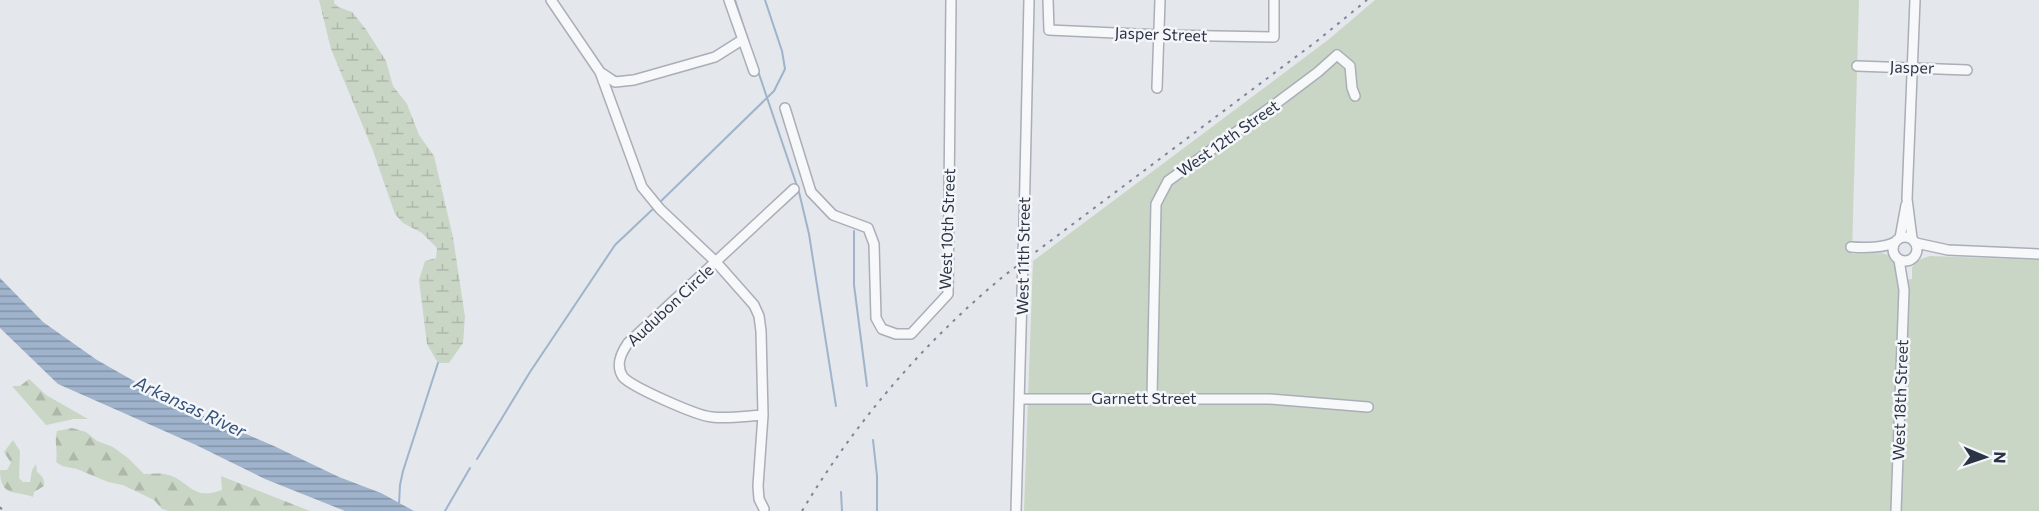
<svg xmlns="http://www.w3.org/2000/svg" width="2039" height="511" font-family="Commissioner,sans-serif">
	<defs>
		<pattern id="forest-firs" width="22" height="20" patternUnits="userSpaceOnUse" patternTransform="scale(1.5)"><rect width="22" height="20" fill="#c9d6c5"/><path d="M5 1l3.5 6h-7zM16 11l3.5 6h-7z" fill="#adb8ab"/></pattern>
		<pattern id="wetland-marsh" width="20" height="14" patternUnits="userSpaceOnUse" patternTransform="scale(1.5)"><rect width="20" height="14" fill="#c9d6c5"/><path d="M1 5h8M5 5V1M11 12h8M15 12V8" fill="none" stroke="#adb8ab"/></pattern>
		<pattern id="water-rules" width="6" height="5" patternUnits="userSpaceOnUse" patternTransform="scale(1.5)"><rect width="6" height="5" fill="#9fb4cc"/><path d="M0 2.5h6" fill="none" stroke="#8293a7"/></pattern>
	</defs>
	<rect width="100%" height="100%" fill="#e4e7ec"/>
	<path fill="#c9d6c5" d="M1375 0H1859L1852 254C1865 254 1894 248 1898 265 1899 270 1897 276 1897 281L1912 279V268L1915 261 1930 256 2039 260V511H1024L1033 261 1328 40Z"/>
	<path fill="url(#forest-firs)" d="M29 379 46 395 88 419H74L46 425 12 386H20Z
		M72 428 86 432 97 441 113 447 128 458 144 474C151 474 158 473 164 474 189 478 190 502 222 490L221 476 310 511H169L162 509 154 500 123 485 108 482 77 469 62 466 56 462C58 450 54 442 57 431Z
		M13 440 20 451 19 478 23 482H30L32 470 36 464 37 472C42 476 45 479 44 486L34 492 33 497C16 490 0 498 0 470H7L11 463 4 452Z"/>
	<path fill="url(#wetland-marsh)" d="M319 0H334V3L338 7 352 12 365 28 386 61 393 86 407 104 419 135 434 156 453 237 465 317 463 343 449 363H438L427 344 419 280 425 261 436 258 437 248 422 233 403 223 395 214 372 148 331 49Z"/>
	<path fill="url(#water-rules)" d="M0 278 43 322 97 360 171 402 274 446 339 477 381 493 414 511H345L265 479 196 445 58 384 0 328Z"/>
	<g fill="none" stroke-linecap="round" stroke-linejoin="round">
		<path stroke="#9fb4cc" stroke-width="2" d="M735 0 749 43
			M758 71 799 192 809 234 836 406
			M658 204 774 91 785 69 782 51 765 0
			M854 231V285L867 386
			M873 440 877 476V511
			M477 459 530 372 615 245 654 208
			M841 492 842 511
			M399 504 400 485 403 471 438 363
			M445 511 470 468"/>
		<g stroke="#a9aeb7" stroke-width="12">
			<path id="minor" d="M551 0 600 72 615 82 634 80 715 57 742 40
				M729 0 754 71
				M1048 0 1049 30 1160 35 1274 37V0
				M1857 66 1967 70
				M600 72 642 187 660 209 716 262 754 305 759 316 761 331 763 415 758 486 759 499 764 509
				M1157 88 1160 0
				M785 108 811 192 833 215 868 228 874 244 876 318 882 329 896 334H911L948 294 951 0
				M1024 224 1029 0
				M1893 249a12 12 0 1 1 24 0a12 12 0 1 1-24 0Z
				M1900 238 1906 205
				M1912 238 1907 199 1915 0
				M1916 243 1948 250 2039 254
				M1851 247C1863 248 1885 248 1895 242
				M1152 397 1156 204 1168 181 1274 105 1318 72 1337 55 1350 66 1352 88 1355 96
				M1020 399H1269L1368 407
				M763 415C746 416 728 419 712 417 697 416 632 387 623 377 615 365 621 353 628 343L794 189
				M1016 511 1022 294
				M1896 511 1904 290 1899 260"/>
		</g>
		<use href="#minor" stroke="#f7f8fa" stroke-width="9"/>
		<path stroke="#7d8696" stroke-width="2" stroke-dasharray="3 6" stroke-linecap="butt" d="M0 507 3 511
			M802 511C856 421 924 342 1005 275L1317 41 1367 0"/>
		<g stroke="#a9aeb7" stroke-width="12" stroke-linecap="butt">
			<path id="minor-bridge" d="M1022 294 1024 224"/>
		</g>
		<use href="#minor-bridge" stroke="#f7f8fa" stroke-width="9"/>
	</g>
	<g text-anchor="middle" stroke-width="5" stroke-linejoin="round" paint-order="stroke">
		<g font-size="16" fill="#2b3445" stroke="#f4f6f9">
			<text transform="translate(1161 34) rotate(2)" y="6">Jasper Street</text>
			<text transform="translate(1912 67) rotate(2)" y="6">Jasper</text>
			<text transform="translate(1228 138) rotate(-35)" y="6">West 12th Street</text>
			<text transform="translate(947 229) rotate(-88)" y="6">West 10th Street</text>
			<text transform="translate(1023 256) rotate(-89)" y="6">West 11th Street</text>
			<text transform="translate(670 305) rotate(-43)" y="6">Audubon Circle</text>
			<text x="1144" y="404">Garnett Street</text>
			<text transform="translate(1900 400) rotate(-88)" y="6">West 18th Street</text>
		</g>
		<g font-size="18" font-style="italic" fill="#34527a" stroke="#f4f6f9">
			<text transform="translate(190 407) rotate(25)" y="6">Arkansas River</text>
		</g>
	</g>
	<g transform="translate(1985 457) rotate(92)" stroke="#f4f6f9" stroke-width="4.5" paint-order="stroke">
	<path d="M0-4.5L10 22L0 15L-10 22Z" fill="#2b3445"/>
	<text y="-9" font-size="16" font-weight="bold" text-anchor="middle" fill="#2b3445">N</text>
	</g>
</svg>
